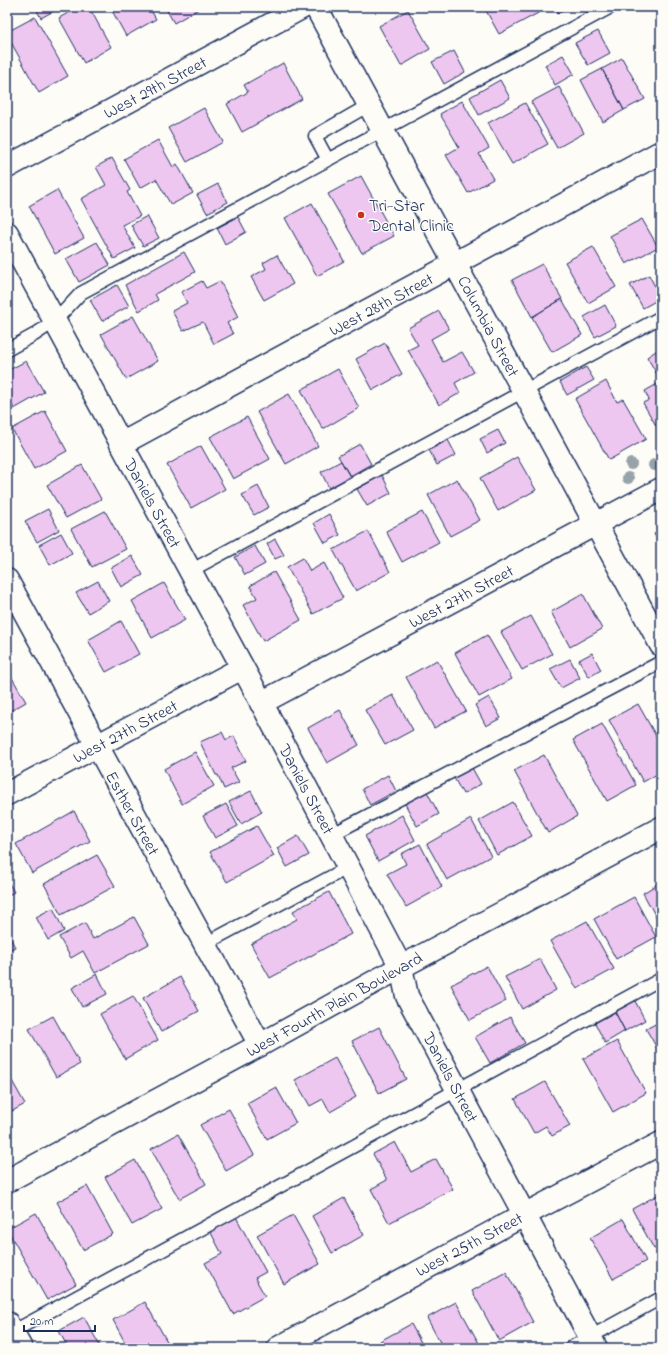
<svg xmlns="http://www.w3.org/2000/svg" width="668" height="1355" font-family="'Indie Flower',sans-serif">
	<rect width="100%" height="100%" fill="#fdfcf7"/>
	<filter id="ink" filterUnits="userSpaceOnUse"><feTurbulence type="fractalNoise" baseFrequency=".025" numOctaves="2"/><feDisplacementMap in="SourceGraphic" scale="8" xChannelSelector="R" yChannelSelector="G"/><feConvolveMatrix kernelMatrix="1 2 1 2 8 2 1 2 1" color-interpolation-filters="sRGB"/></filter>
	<g filter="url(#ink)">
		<path fill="#eec7f1" stroke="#1b2f5e" d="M35 7H58L59 8 41 18Z
			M79 7H89L111 47 84 63 59 18Z
			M110 7H149L156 19 126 36Z
			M165 7H202L174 23Z
			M484 7H537L540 12 499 34Z
			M555 7H569L558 13Z
			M408 10 430 49 401 66 379 26Z
			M35 17 68 76 39 93 7 35V32Z
			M598 31 610 53 588 65 575 43Z
			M454 51 465 72 444 84 432 62Z
			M563 55 574 74 555 85 545 65Z
			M622 58 645 99 624 110 602 69Z
			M283 63 302 99 242 132 227 104 248 92 244 85Z
			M602 69 624 110 603 122 581 80Z
			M500 80 510 98 479 115 470 97Z
			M559 87 584 133 557 148 531 102Z
			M462 101 489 148 479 154 493 179 468 193 446 155 459 147 440 114Z
			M525 103 548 144 512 164 488 123Z
			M204 108 223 142 187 162 168 128Z
			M158 140 173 167 177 164 193 193 171 205 156 179 140 188 124 159Z
			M112 158 130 190 127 192 140 216 122 225 135 248 114 259 81 199 106 185 96 167Z
			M361 176 394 236 362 253 328 194Z
			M218 184 228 202 207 213 197 195Z
			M57 190 84 238 55 254 29 206Z
			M312 203 344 261 317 276 285 218Z
			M147 216 159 238 143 246 131 225Z
			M238 217 246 232 225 244 217 228Z
			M642 219 658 247 626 264 610 236Z
			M97 242 110 265 79 282 66 259Z
			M593 247 616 287 588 303 565 262Z
			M184 252 195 272 155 294 158 300 139 311 125 285Z
			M277 255 293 284 264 300 251 277 266 269 263 263Z
			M542 264 562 299 532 317 512 280Z
			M649 275 661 298 643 308 630 285Z
			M202 281 206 288 220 281 238 317 227 323 233 334 214 344 203 322 183 331 172 311 187 303 181 292Z
			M117 285 129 306 102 321 90 300Z
			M562 299 582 335 552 352 532 317Z
			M605 305 616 326 595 337 584 317Z
			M439 311 449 329 431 339 443 362 462 352 474 372 455 383 460 393 439 405 408 350 418 345 408 328Z
			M133 316 158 361 126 379 101 334Z
			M385 343 402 374 373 390 356 359Z
			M659 349 661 352V381L647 357Z
			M26 361 44 392 14 409 7 395V371Z
			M586 367 594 380 567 395 560 382Z
			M338 369 359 408 323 429 301 390Z
			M606 381 617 402 623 399 646 439 609 460 575 399Z
			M661 382V427L658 429 643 403 649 400 645 391Z
			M289 394 318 446 286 464 257 412Z
			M45 411 67 451 34 469 12 429Z
			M247 417 270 459 233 479 210 437Z
			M498 430 505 443 487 453 480 439Z
			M448 440 456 455 437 465 429 450Z
			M360 444 371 464 350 476 338 456Z
			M201 446 225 489 191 508 167 465Z
			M517 457 536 490 498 511 480 478Z
			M341 461 350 477 329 488 321 472Z
			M82 465 101 499 66 518 47 485Z
			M382 475 391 493 367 506 357 489Z
			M457 479 480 520 450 536 428 495Z
			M258 486 269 507 254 515 242 495Z
			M48 509 59 530 37 542 25 521Z
			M105 511 126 549 92 567 71 529Z
			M422 512 439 542 402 562 386 531Z
			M329 514 340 535 325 543 314 523Z
			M661 530V546L654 534Z
			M368 531 390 572 356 591 333 550Z
			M61 533 72 553 50 565 39 545Z
			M275 539 284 555 275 559 267 544Z
			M255 546 265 564 245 575 235 557Z
			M132 556 143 575 121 587 111 568Z
			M303 558 310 571 324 563 343 598 313 614 287 567Z
			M274 572 301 620 263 641 243 605 257 598 250 586Z
			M98 581 109 601 88 613 76 593Z
			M164 583 185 620 152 638 132 601Z
			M583 594 602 629 570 647 551 612Z
			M531 616 552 654 522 670 501 632Z
			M121 621 139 654 106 672 88 640Z
			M487 635 512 679 479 697 455 653Z
			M592 653 601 670 589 677 579 660Z
			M570 659 580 678 561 688 550 669Z
			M437 660 466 711 434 728 406 677Z
			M7 669 26 702 7 713Z
			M393 695 413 730 385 745 365 710Z
			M489 697 501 718 486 726 475 705Z
			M638 704 661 745V772L643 782 609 720Z
			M340 710 359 745 327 763 308 728Z
			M602 724 636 785 607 801 573 740Z
			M222 732 226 740 234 736 246 761 231 768 239 782 224 789 218 775H216L200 742Z
			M195 752 214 786 182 804 164 769Z
			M544 755 577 816 548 833 514 771Z
			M472 768 481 784 463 794 454 778Z
			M388 775 396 791 370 805 362 789Z
			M426 790 439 814 417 826 404 802Z
			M251 791 262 812 241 824 229 802Z
			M513 802 532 836 497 855 479 821Z
			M226 804 238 826 215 838 203 816Z
			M74 811 90 841 32 873 16 844Z
			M402 815 415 840 378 861 365 836Z
			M471 819 491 856 447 880 427 844Z
			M257 826 274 856 227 882 210 852Z
			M298 836 309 855 287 867 277 848Z
			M420 844 442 887 406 907 387 874 406 864 401 854Z
			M97 855 115 886 61 915 44 884Z
			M7 880 14 892 7 896Z
			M661 882V926L643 893Z
			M329 892 351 934 270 978 251 944 297 919 293 911Z
			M634 897 656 937 616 959 594 919Z
			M53 908 64 931 48 940 36 917Z
			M134 917 149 944 95 973 83 951 71 958 59 937 85 923 93 939Z
			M587 921 614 969 577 989 550 941Z
			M7 932 15 947 7 951Z
			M540 959 556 990 522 1009 505 977Z
			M487 966 506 1001 470 1020 451 985Z
			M97 974 107 994 82 1007 72 988Z
			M180 977 199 1011 161 1032 143 998Z
			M133 996 158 1040 125 1059 100 1014Z
			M635 1001 645 1020 625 1031 615 1012Z
			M615 1012 625 1031 605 1043 595 1023Z
			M53 1016 80 1064 56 1077 29 1029Z
			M510 1017 525 1043 490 1063 475 1037Z
			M661 1021V1055L646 1029Z
			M379 1027 406 1079 379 1093 352 1041Z
			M617 1041 646 1093 613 1112 583 1059Z
			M335 1058 356 1097 330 1112 323 1099 310 1106 295 1080Z
			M7 1072 25 1104 7 1114Z
			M545 1082 570 1126 552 1136 546 1126 534 1133 515 1099Z
			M276 1087 296 1123 267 1139 247 1103Z
			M229 1109 254 1155 226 1171 200 1125Z
			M178 1134 206 1184 179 1199 151 1149Z
			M395 1142 411 1172 436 1159 453 1189 389 1223 371 1189 387 1180 373 1154Z
			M135 1160 162 1209 132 1225 105 1177Z
			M87 1186 113 1234 83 1250 57 1202Z
			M661 1193V1245L654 1249 632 1209Z
			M344 1198 364 1235 332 1253 312 1216Z
			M36 1213 76 1284 47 1300 7 1229Z
			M293 1215 320 1264 284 1284 257 1235Z
			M236 1217 266 1272 255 1278 265 1296 233 1314 205 1263 222 1254 210 1231Z
			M623 1219 646 1261 613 1279 590 1238Z
			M506 1272 533 1322 499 1341 472 1291Z
			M145 1302 169 1345 165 1348H128L113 1320Z
			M456 1302 481 1347 480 1348H443L427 1318Z
			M84 1317 101 1348H68L59 1331Z
			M411 1324 424 1348H383L380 1341Z"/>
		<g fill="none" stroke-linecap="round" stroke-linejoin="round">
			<g stroke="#1b2f5e" stroke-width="15">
				<path id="lane" d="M328 160 315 136 369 105
					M7 350 34 335 55 321 81 293 611 7
					M190 571 661 317
					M331 835 661 662
					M205 944 349 867
					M12 1332 661 979
					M570 1348 661 1298"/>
			</g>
			<g stroke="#1b2f5e" stroke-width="25">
				<path id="street" d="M7 167 303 7
					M7 233 250 681 401 967 407 996 596 1348
					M121 444 661 152
					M7 580 260 1045
					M261 703 661 489
					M7 794 242 668
					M278 1348 524 1215 661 1143"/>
			</g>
			<g stroke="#1b2f5e" stroke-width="25">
				<path id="secondary" d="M316 7 661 645
					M7 1181 260 1045 401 967 661 828
					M7 1323 21 1348"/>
			</g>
			<use href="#lane" stroke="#fdfcf7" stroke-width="12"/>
			<use href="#street" stroke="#fdfcf7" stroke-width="22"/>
			<use href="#secondary" stroke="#fdfcf7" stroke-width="22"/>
		</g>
		<g fill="#97a3a9">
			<circle cx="631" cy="464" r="6"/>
			<circle cx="654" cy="465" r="6"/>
			<circle cx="628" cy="478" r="6"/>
		</g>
	</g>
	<circle fill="#c8321e" stroke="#fdfcf7" stroke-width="1.5" cx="361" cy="215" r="4"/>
	<g text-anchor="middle" stroke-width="3" stroke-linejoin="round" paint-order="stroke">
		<g font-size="17" fill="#1b2f5e" stroke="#fdfcf7">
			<text transform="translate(155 87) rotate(-28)" y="6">West 29th Street</text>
			<text transform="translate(381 304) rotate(-28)" y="6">West 28th Street</text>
			<text transform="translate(489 326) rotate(62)" y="6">Columbia Street</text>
			<text transform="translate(153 503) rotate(61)" y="6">Daniels Street</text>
			<text transform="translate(461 596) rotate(-28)" y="6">West 27th Street</text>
			<text transform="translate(125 731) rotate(-28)" y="6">West 27th Street</text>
			<text transform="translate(307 789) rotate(62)" y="6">Daniels Street</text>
			<text transform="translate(133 813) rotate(61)" y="6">Esther Street</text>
			<text transform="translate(334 1004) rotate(-29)" y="6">West Fourth Plain Boulevard</text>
			<text transform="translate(451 1077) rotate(62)" y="6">Daniels Street</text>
			<text transform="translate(469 1244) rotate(-28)" y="6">West 25th Street</text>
		</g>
		<g font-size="17" fill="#1b2f5e" stroke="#fdfcf7" text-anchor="start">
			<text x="369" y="211">Tri-Star<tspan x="369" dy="20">Dental Clinic</tspan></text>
		</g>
	</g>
	<rect width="668" height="1355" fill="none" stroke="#fdfcf7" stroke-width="24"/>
	<rect x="12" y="12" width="644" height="1331" fill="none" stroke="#1b2f5e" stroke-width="1.5" filter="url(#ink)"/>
	<path d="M24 1325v6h71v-6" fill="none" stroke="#1b2f5e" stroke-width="2"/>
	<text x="30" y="1325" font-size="12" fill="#1b2f5e" stroke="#fdfcf7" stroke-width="3" paint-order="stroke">20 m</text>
</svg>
